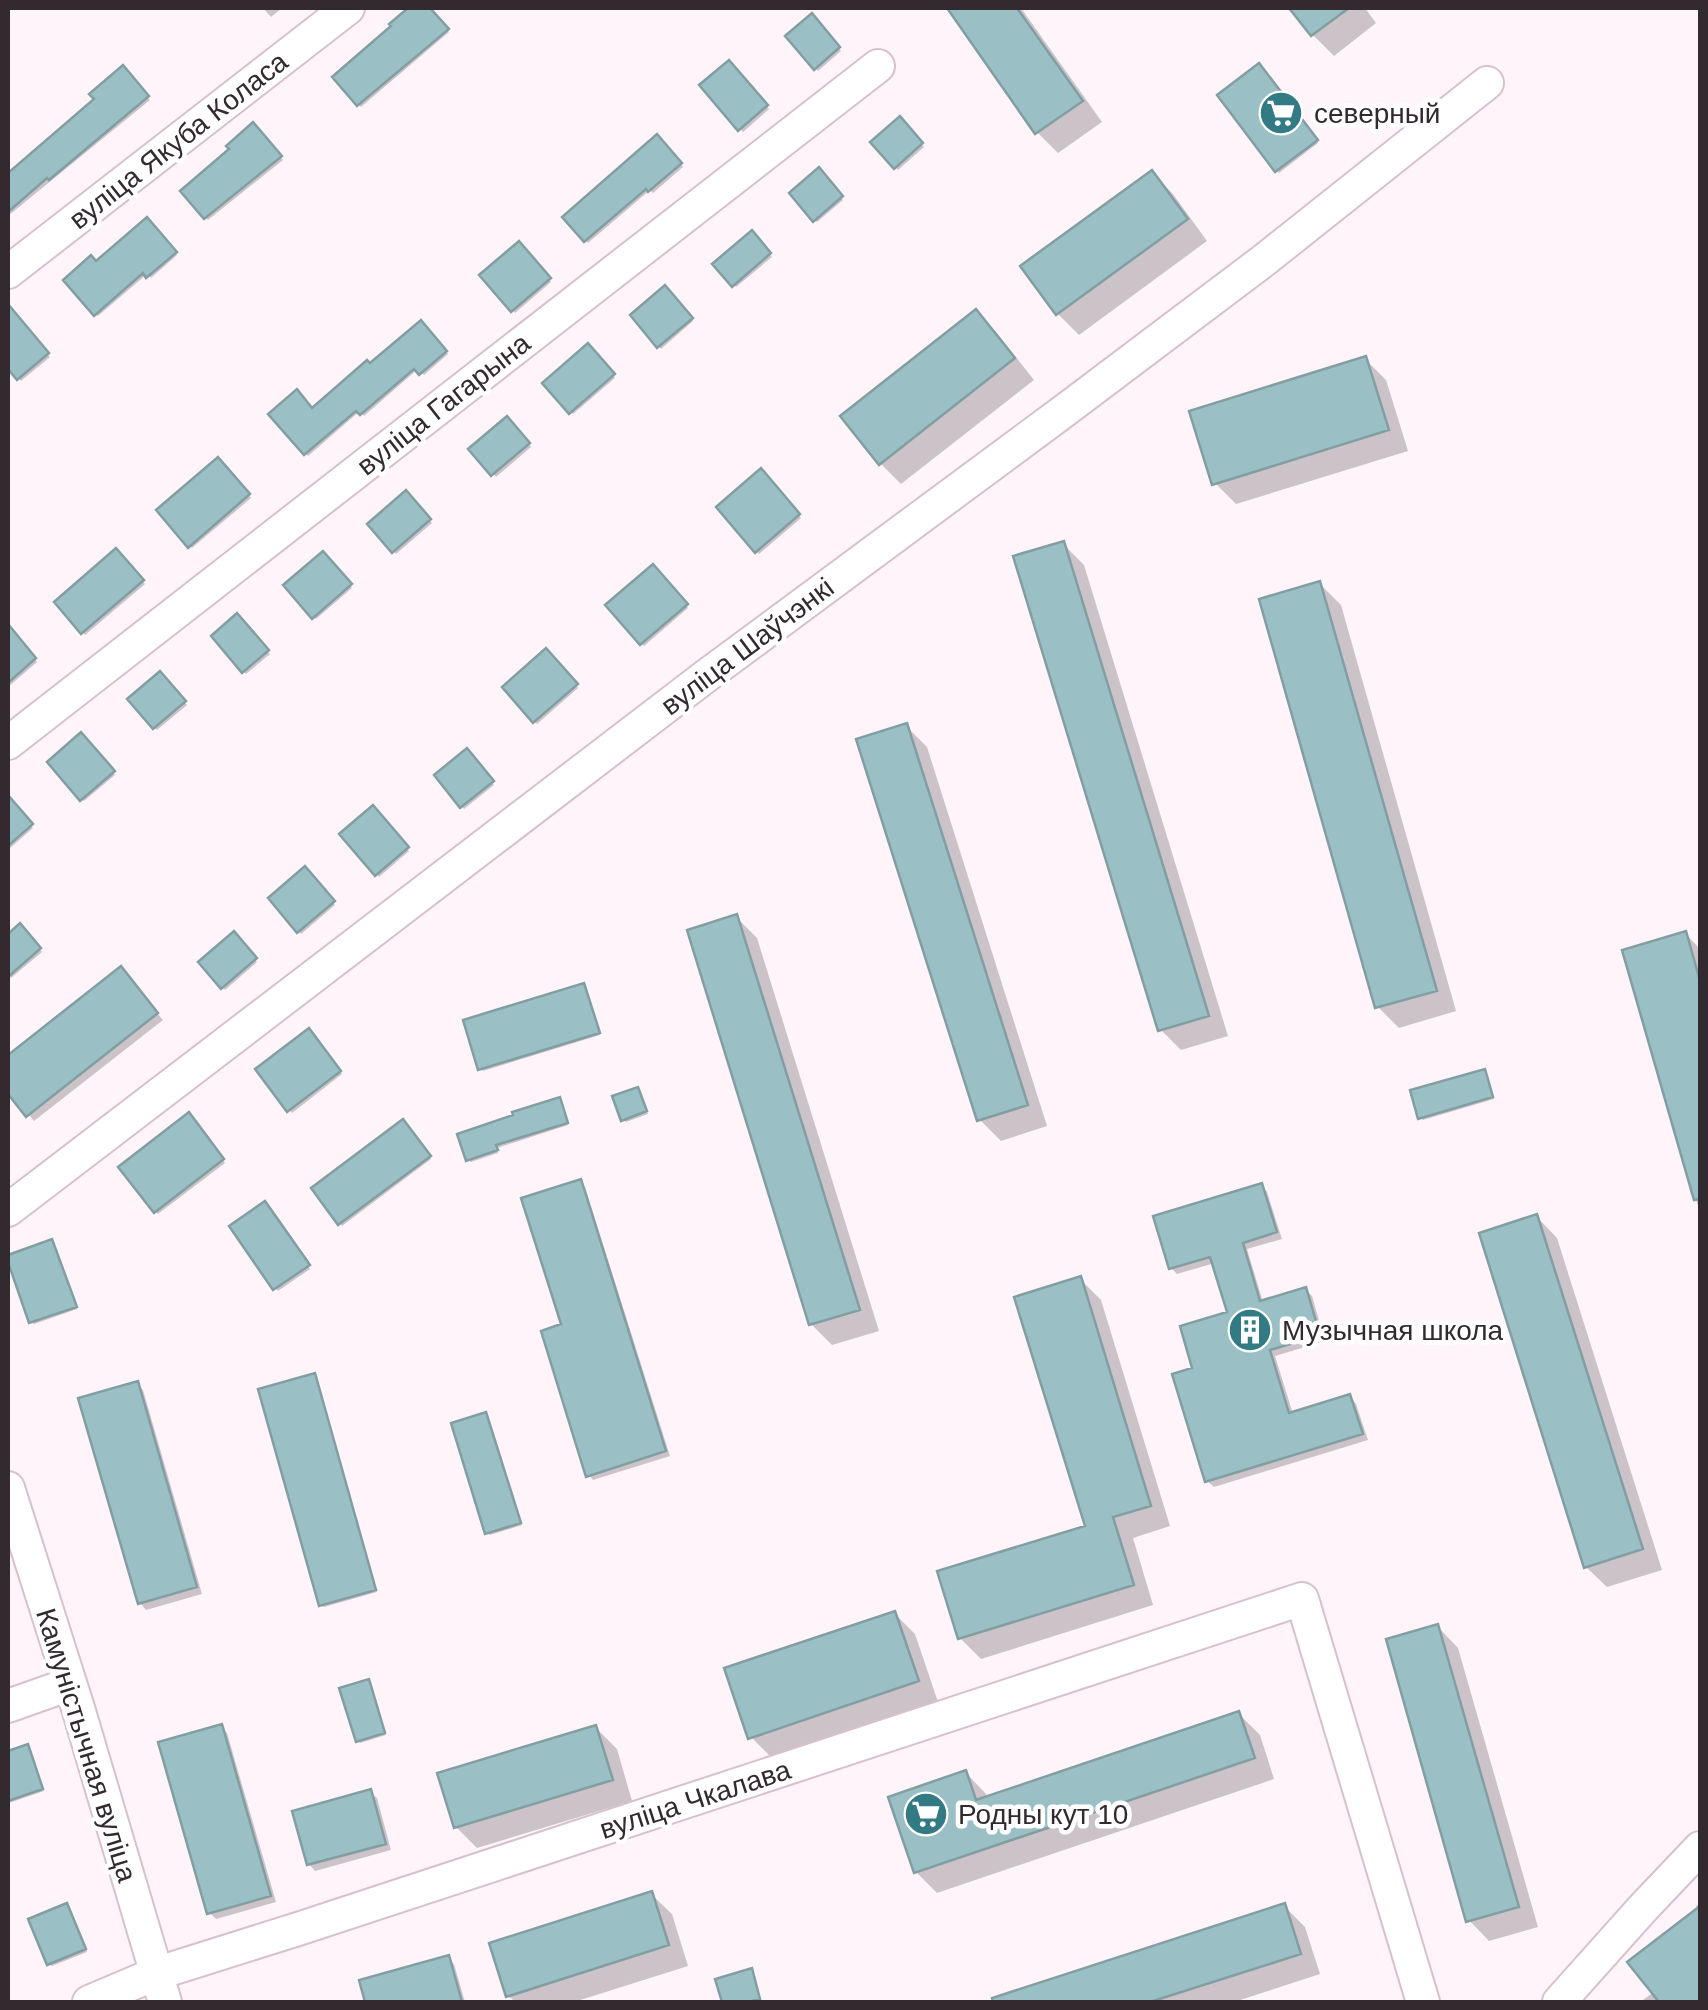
<svg xmlns="http://www.w3.org/2000/svg" width="1708" height="2010" font-family="Arial,sans-serif">
	<rect width="100%" height="100%" fill="#fef4f9"/>
	<path fill="#0003" d="M263 8H282L271 17Z
		M411 8H428L449 32 361 107 336 77 395 27 392 24Z
		M950 8H1021L1102 122 1058 153 1037 132Z
		M1292 8H1365L1376 23 1334 56 1313 35Z
		M811 16 841 51 818 71 788 36Z
		M729 63 769 109 743 132 702 86Z
		M1259 66 1318 143 1279 173 1220 95Z
		M123 68 150 100 8 216V177L98 100Z
		M900 119 924 147 898 170 873 142Z
		M253 126 283 160 208 220 184 192 233 150Z
		M657 137 683 167 653 193 650 190 588 243 566 217Z
		M818 171 843 200 817 222 792 193Z
		M1152 173 1173 194 1207 241 1079 335 1058 314 1024 267Z
		M147 221 177 255 151 278 147 274 98 316 66 280 96 265Z
		M752 233 772 257 736 287 716 264Z
		M519 245 551 282 515 313 483 276Z
		M665 288 693 321 661 349 633 316Z
		M976 312 997 333 1034 380 901 484 880 463Z
		M16 318 50 357 21 381 8 365V325Z
		M421 323 448 354 424 375 418 369 364 416 360 411 308 456 272 414 312 411Z
		M588 346 615 378 573 414 545 383Z
		M1365 359 1386 380 1408 451 1236 504 1215 483Z
		M507 419 531 447 496 477 472 449Z
		M218 460 251 498 192 548 160 511Z
		M761 471 801 518 759 554 719 507Z
		M406 493 432 523 396 554 370 524Z
		M1063 544 1084 565 1228 1036 1181 1050 1161 1030Z
		M116 551 145 584 85 635 57 602Z
		M323 554 352 588 316 619 287 586Z
		M653 567 688 608 644 646 609 605Z
		M1320 584 1341 605 1456 1011 1399 1028 1378 1007Z
		M237 617 270 654 246 674 214 637Z
		M15 636 37 662 8 687V642Z
		M546 651 578 688 537 724 505 687Z
		M160 674 187 705 157 730 131 699Z
		M906 726 927 747 1047 1126 1001 1141 980 1120Z
		M81 736 115 775 84 801 50 762Z
		M467 751 494 785 464 809 438 776Z
		M11 803 33 828 9 849 8 806Z
		M373 809 409 851 379 877 343 835Z
		M305 870 335 905 301 934 271 899Z
		M736 917 757 938 879 1331 832 1345 811 1324Z
		M20 927 42 952 11 978 8 975V937Z
		M1686 934 1700 949V1213L1625 952Z
		M234 935 257 962 225 990 202 962Z
		M120 969 163 1020 34 1121 8 1089V1058Z
		M584 986 600 1035 483 1071 481 1069Z
		M308 1031 342 1074 292 1113 258 1069Z
		M1484 1071 1494 1099 1423 1120 1420 1117Z
		M640 1092 648 1114 626 1122 623 1119Z
		M561 1102 568 1125 497 1148 498 1153 471 1162 468 1160Z
		M189 1116 225 1163 158 1214 121 1167Z
		M403 1122 431 1159 342 1226 314 1188Z
		M580 1182 585 1187 670 1456 593 1480 589 1475 564 1326Z
		M1261 1185 1267 1192 1282 1239 1247 1249 1263 1302 1306 1290 1312 1296 1325 1341 1275 1356 1293 1414 1350 1397 1356 1404 1368 1440 1214 1487 1207 1481 1195 1369 1230 1313 1215 1263 1177 1274 1171 1268Z
		M267 1207 310 1269 278 1291 233 1227Z
		M1537 1217 1557 1238 1662 1570 1607 1587 1586 1567Z
		M52 1242 77 1309 34 1324 31 1322Z
		M1080 1279 1101 1300 1170 1526 1133 1538 1153 1605 981 1659 960 1638 1088 1527Z
		M314 1375 377 1592 324 1607 321 1605Z
		M137 1384 143 1390 202 1594 146 1610 140 1603Z
		M485 1415 522 1525 490 1535 487 1532Z
		M894 1613 915 1634 938 1702 772 1758 751 1737Z
		M1438 1627 1458 1648 1538 1927 1489 1941 1469 1920Z
		M368 1682 386 1735 360 1743 358 1740Z
		M1239 1714 1260 1735 1274 1779 937 1893 916 1872 966 1773 986 1794 988 1799Z
		M221 1727 227 1733 276 1902 216 1919 210 1913Z
		M596 1728 617 1749 632 1801 477 1848 456 1827Z
		M27 1747 44 1791 9 1803 8 1753Z
		M370 1792 377 1798 391 1850 315 1871 309 1864Z
		M651 1894 672 1914 688 1966 574 2002H515L509 1996Z
		M1700 1903V2002H1640L1654 1992 1699 1910 1696 1906Z
		M67 1906 87 1952 52 1966 49 1963Z
		M1284 1906 1305 1927 1320 1974 1234 2002H986Z
		M448 1958 454 1964 465 2002H368L362 1982Z"/>
	<path fill="#9ac0c5" stroke="#829ea2" stroke-width="2.5" d="M408 8H430L449 29 357 106 332 77 391 26 389 24Z
		M947 8H1017L1083 101 1035 134Z
		M1289 8H1349L1311 36Z
		M812 13 840 47 814 70 785 36Z
		M729 60 768 105 738 131 699 85Z
		M1259 63 1318 140 1275 172 1217 95Z
		M123 65 149 96 49 180 47 178 8 212V173L94 99 89 94Z
		M900 116 923 143 894 169 870 142Z
		M253 122 282 156 204 219 180 191 229 149 226 146Z
		M657 134 682 163 648 192 646 189 584 242 562 217Z
		M819 167 843 196 813 222 789 193Z
		M1152 170 1188 219 1056 315 1020 266Z
		M147 217 177 252 146 278 143 273 94 316 63 280 91 255 96 261Z
		M752 230 771 253 732 287 712 264Z
		M519 241 551 278 511 312 479 275Z
		M665 285 693 318 657 348 630 315Z
		M8 304 49 353 17 380 8 369Z
		M976 309 1015 358 879 465 840 416Z
		M421 320 447 351 419 375 414 369 360 415 356 411 304 455 268 414 297 389 312 408 367 360 370 363Z
		M588 343 615 374 569 414 542 383Z
		M1366 356 1389 430 1212 485 1189 411Z
		M507 416 530 443 491 476 468 449Z
		M218 457 250 494 188 548 156 510Z
		M761 468 800 514 755 553 716 507Z
		M406 490 431 519 392 553 367 524Z
		M1064 541 1209 1016 1158 1031 1013 556Z
		M116 548 144 580 81 634 54 602Z
		M323 551 352 584 312 619 283 585Z
		M653 564 688 604 640 645 605 605Z
		M1320 581 1437 991 1375 1008 1259 599Z
		M237 613 269 650 242 673 211 636Z
		M8 624 36 658 8 683Z
		M546 648 578 684 533 723 502 687Z
		M160 671 186 701 153 729 127 699Z
		M907 723 1028 1105 977 1121 856 739Z
		M81 732 115 771 80 801 47 762Z
		M467 748 494 781 460 808 434 775Z
		M8 795 33 824 8 846Z
		M373 805 409 847 375 876 339 834Z
		M305 866 335 901 297 933 268 898Z
		M737 914 860 1310 809 1325 687 930Z
		M20 923 41 948 8 977V934Z
		M234 931 257 958 221 989 198 962Z
		M1686 931 1700 981V1199L1694 1200 1622 950Z
		M121 966 158 1013 26 1117 8 1094V1055Z
		M584 983 600 1033 478 1070 463 1020Z
		M309 1028 341 1071 287 1112 255 1069Z
		M1485 1069 1493 1097 1418 1119 1410 1090Z
		M638 1087 647 1111 621 1121 612 1096Z
		M560 1097 568 1123 496 1145 498 1150 466 1161 457 1134 513 1115 512 1112Z
		M189 1112 224 1159 154 1213 118 1167Z
		M403 1119 431 1156 338 1225 311 1188Z
		M581 1179 666 1451 586 1477 541 1331 561 1324 521 1198Z
		M1262 1183 1277 1232 1243 1243 1260 1301 1306 1287 1320 1335 1270 1350 1289 1413 1350 1394 1363 1434 1205 1482 1172 1374 1192 1368 1180 1326 1227 1312 1210 1257 1169 1269 1153 1216Z
		M265 1201 310 1265 273 1290 229 1226Z
		M1537 1214 1643 1549 1584 1568 1479 1233Z
		M52 1239 77 1307 29 1323 8 1262V1255Z
		M1081 1276 1151 1506 1113 1517 1134 1585 958 1639 937 1571 1085 1526 1014 1297Z
		M315 1373 376 1590 319 1606 258 1389Z
		M138 1381 197 1587 138 1604 78 1398Z
		M486 1412 521 1523 485 1534 451 1423Z
		M895 1611 919 1681 748 1739 724 1668Z
		M1438 1624 1519 1907 1466 1922 1386 1639Z
		M369 1679 385 1733 356 1742 339 1688Z
		M1239 1711 1255 1758 914 1873 888 1797 966 1770 976 1800Z
		M222 1724 271 1896 207 1914 158 1742Z
		M596 1725 613 1780 454 1828 437 1773Z
		M28 1744 43 1789 8 1801V1751Z
		M371 1789 386 1844 307 1865 292 1811Z
		M652 1891 669 1945 506 1997 489 1943Z
		M67 1903 86 1949 47 1965 28 1919Z
		M1285 1903 1301 1954 1150 2002H993L992 1998Z
		M1700 1906V2002H1659L1627 1962Z
		M449 1955 462 2002H365L359 1980Z
		M752 1968 760 1999 748 2002H722L715 1979Z"/>
	<g fill="none" stroke-linecap="round" stroke-linejoin="round">
		<g stroke="#d8c0cc" stroke-width="36">
			<path id="minor" d="M8 272 348 8
				M8 743 878 66
				M8 1210 706 676 1064 411 1263 261 1487 83
				M8 1488 78 1708 165 2002
				M8 1706 70 1684
				M89 2002 155 1974 298 1929 1302 1599 1423 2002
				M1559 2002 1643 1908 1700 1848"/>
		</g>
		<use href="#minor" stroke="#fff" stroke-width="32"/>
	</g>
	<defs>
		<g id="supermarket-disc" transform="scale(2.25)"><circle r="9.5" fill="#337b84" stroke="#fff"/><path d="M-6-5.5h2.5l.6 2H6L4.5 2H-2.5L-4.4-4H-6ZM-1.5 3.2a1.3 1.3 0 1 0 .1 0ZM3 3.2a1.3 1.3 0 1 0 .1 0Z" fill="#fff"/></g>
		<g id="building-disc" transform="scale(2.25)"><circle r="9.5" fill="#337b84" stroke="#fff"/><path d="M-4-6H4V6H1V3H-1V6H-4ZM-2.5-4.3h1.7v1.8h-1.7ZM.8-4.3h1.7v1.8H.8ZM-2.5-1h1.7V.8h-1.7ZM.8-1h1.7V.8H.8Z" fill="#fff"/></g>
	</defs>
	<g fill-rule="evenodd">
		<use href="#supermarket-disc" x="1281" y="113"/>
		<use href="#building-disc" x="1250" y="1330"/>
		<use href="#supermarket-disc" x="926" y="1814"/>
	</g>
	<g text-anchor="middle" stroke-width="9" stroke-linejoin="round" paint-order="stroke">
		<g font-size="28" fill="#332a2f" stroke="#fff" text-anchor="start">
			<text x="1314" y="123">северный</text>
			<text x="1282" y="1340">Музычная школа</text>
			<text x="958" y="1824">Родны кут 10</text>
		</g>
		<g font-size="28" fill="#332a2f" stroke="#fff">
			<text transform="translate(178 140) rotate(-38)" y="10">вуліца Якуба Коласа</text>
			<text transform="translate(443 404) rotate(-38)" y="10">вуліца Гагарына</text>
			<text transform="translate(747 646) rotate(-37)" y="10">вуліца Шаўчэнкі</text>
			<text transform="translate(87 1745) rotate(73)" y="10">Камуністычная вуліца</text>
			<text transform="translate(695 1799) rotate(-18)" y="10">вуліца Чкалава</text>
		</g>
	</g>
	<rect width="1708" height="2010" fill="none" stroke="#332a2f" stroke-width="20"/>
</svg>
